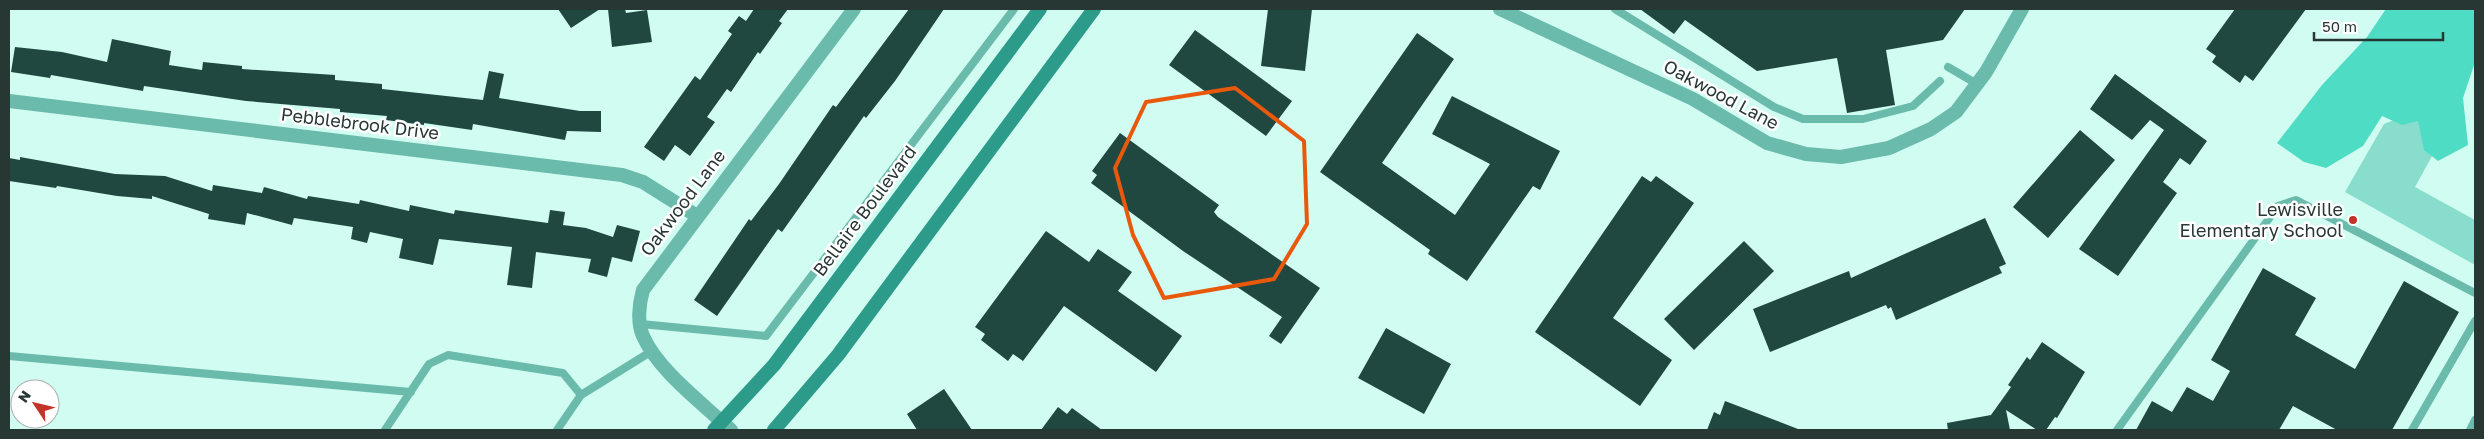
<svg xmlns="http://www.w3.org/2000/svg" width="2484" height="439" font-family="'Golos Text',sans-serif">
	<rect width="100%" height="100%" fill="#d1fcf2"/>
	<path fill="#89ddcc" d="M2421 109 2437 147 2415 187 2475 220V265L2345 192 2384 124Z"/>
	<path fill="#4edcc4" d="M2386 9H2475V62L2463 98 2468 145 2438 161 2424 150 2418 121 2402 125 2382 116 2363 146 2326 168 2304 162 2277 143 2322 85 2367 37Z"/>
	<path fill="#204740" d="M558 9H600L571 28Z
		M608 9H625L626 13 647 10 652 42 612 47Z
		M754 9H788L779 21 782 23 760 54 758 52 731 92 727 89 707 117 715 122 690 156 675 145 664 161 644 147 695 76 700 80 732 34 728 31 739 16 746 21Z
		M909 9H944L895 81 866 118 864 116 782 232 778 229 717 316 694 300 749 219 751 221 779 184 833 105 836 107Z
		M1268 9H1312L1305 71 1261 66Z
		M1640 9H1965L1943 40 1886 50 1895 105 1847 113 1837 58 1757 71 1685 20 1674 34Z
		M2235 9H2306L2253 81 2245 75 2240 83 2212 62 2216 56 2206 49Z
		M1195 30 1292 101 1266 136 1169 65Z
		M1417 33 1454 59 1382 163 1455 215 1490 164 1432 134 1452 96 1560 151 1540 190 1533 186 1467 281 1428 254 1430 250 1320 172Z
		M112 39 171 51 169 65 202 70 203 62 242 66V69L335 75V80L382 84V89L483 100 489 71 504 74 499 98 580 111H601V132L567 131 565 140 473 124 472 130 424 123V125L386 120 387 116 340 112V109L246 101 144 86 143 91 51 75 50 78 11 72 15 47 62 52 107 62Z
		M2115 74 2207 141 2190 165 2180 158 2163 182 2177 193 2118 276 2079 249 2164 130 2150 120 2132 140 2090 109Z
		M2080 130 2115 160 2048 238 2013 207Z
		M1120 133 1219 205 1214 212 1218 217 1320 288 1281 344 1269 336 1282 317 1183 251 1091 183 1097 175 1092 171Z
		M20 157 115 174 165 176 212 191 213 185 262 193 264 187 307 199 308 196 359 204 360 200 409 211 410 205 454 214 455 210 548 223 550 210 565 212 563 225 586 228 613 237 617 225 640 231 632 262 612 257 607 277 588 272 591 259 536 252 532 288 507 285 512 247 439 239 433 265 399 258 403 239 370 232 367 243 351 239 353 227 294 218 292 225 247 213 245 225 208 219 209 214 152 196V199L117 196 57 186 56 188 9 181V158L20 160Z
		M1642 176 1651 182 1656 176 1694 203 1613 318 1672 360 1640 406 1535 332Z
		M1985 218 2006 264 1999 267 2002 273 1896 320 1891 307 1888 309 1886 305 1770 352 1753 309 1849 271 1851 278Z
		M1046 231 1089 262 1098 249 1132 272 1118 291 1182 336 1156 372 1064 306 1023 361 1013 354 1008 361 981 340 985 334 975 327Z
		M1744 241 1774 271 1694 350 1664 319Z
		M2263 268 2316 298 2295 335 2355 369 2404 281 2459 312 2392 430H2337L2293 406 2279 430H2136L2152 401 2172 412 2187 387 2213 401 2230 371 2211 360Z
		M1386 328 1451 364 1424 414 1358 378Z
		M2042 342 2085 372 2057 418 2055 417 2046 430H2037L2006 410 2010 430H1948L1947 423 1991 415 2011 387 2008 385 2027 357 2030 360Z
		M944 389 972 430H917L907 414Z
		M1725 401 1798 429V430H1707L1714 412 1720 415Z
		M1058 407 1067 414 1072 408 1102 430H1041Z"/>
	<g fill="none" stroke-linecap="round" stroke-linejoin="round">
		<path stroke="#6abbab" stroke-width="8" d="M1615 9 1774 107 1803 119H1863L1913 106 1940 81
			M1948 67 1977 84
			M641 324 766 336 1014 9
			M9 356 411 392
			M385 430 429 364 448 355 563 373 581 395
			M557 430 581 395 652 351
			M2117 430 2278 206 2296 200 2475 293
			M2412 430 2475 321
			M2470 430 2475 420"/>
		<path stroke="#6abbab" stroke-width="14" d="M1500 9 1693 99 1767 143 1806 154 1841 157 1889 148 1931 129 1956 112 1986 72 2022 9
			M9 101 622 175 643 182 697 216
			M722 422C697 399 657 368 643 336 637 323 639 304 643 290L854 9"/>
		<path stroke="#6abbab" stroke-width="14" d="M722 422 731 430"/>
		<path stroke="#2c9b89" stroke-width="14" d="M714 430 774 365 1040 9
			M774 430 838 355 1094 9"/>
	</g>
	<path fill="none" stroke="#e8590c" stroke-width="4" stroke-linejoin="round" d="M1235 88 1304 141 1307 224 1274 279 1164 298 1133 235 1115 168 1146 102Z"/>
	<circle fill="#c13427" stroke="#fff" stroke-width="2" cx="2353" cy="220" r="5"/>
	<g text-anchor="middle" stroke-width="5" stroke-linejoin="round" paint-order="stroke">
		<g font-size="18" fill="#273834" stroke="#fff">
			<text transform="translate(1721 95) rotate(28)" y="6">Oakwood Lane</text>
			<text transform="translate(360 124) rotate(7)" y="6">Pebblebrook Drive</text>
			<text transform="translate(683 203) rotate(-53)" y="6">Oakwood Lane</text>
			<text transform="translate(865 211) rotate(-53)" y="6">Bellaire Boulevard</text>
		</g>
		<g font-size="18" fill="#273834" stroke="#fff" text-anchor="end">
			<text x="2343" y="216">Lewisville<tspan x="2343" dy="21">Elementary School</tspan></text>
		</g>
	</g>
	<rect width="2484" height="439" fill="none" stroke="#273834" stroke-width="20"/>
	<g transform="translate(35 404) rotate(305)"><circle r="24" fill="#ffffff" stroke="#a9afae"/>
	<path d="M0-4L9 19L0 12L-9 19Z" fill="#c13427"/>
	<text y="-8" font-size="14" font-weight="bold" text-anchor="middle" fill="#273834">N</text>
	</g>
	<path d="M2314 32v8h129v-8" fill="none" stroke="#273834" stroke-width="2.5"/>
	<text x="2322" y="32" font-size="15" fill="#273834" stroke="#ffffff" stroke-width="4" paint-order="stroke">50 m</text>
</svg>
